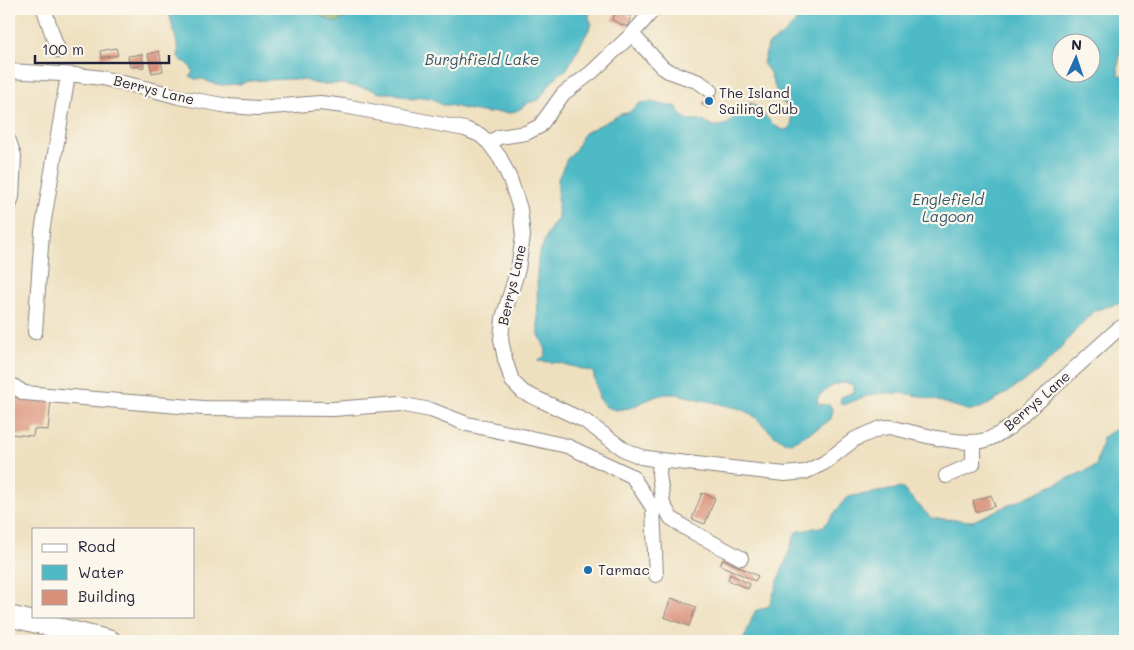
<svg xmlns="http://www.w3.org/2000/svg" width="1134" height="650" font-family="Mali,sans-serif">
	<rect width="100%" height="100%" fill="#fbf7ec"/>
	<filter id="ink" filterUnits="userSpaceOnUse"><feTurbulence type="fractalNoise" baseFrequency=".02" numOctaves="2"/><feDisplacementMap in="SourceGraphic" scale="10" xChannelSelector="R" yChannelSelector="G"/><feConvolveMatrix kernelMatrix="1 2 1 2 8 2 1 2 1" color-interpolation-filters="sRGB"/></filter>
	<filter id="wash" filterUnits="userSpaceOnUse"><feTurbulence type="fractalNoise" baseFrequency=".0096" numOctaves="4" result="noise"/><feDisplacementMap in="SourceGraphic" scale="20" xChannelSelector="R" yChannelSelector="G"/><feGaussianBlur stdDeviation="1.12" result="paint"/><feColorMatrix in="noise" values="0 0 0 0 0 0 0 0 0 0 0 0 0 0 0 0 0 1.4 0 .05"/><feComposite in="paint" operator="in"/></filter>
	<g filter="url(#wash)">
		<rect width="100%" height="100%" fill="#eee0bf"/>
		<path fill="#8cb268" stroke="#576a52" d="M307 9H359L336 23Z"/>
		<path fill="#4dbac6" stroke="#386e80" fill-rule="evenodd" d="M168 9H307L336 23 359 9H590L589 18 592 24 567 69C554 76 547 88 539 100L528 103 520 109 511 113 497 112 487 113 465 109 449 105H442L433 99 425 97 411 99 393 93H380L370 89 341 84H317L303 80 288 79 250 81 239 84 221 85 211 83 203 79H195L190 76 193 72C190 66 188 62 182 61L178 57 179 51Z
			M797 9H1125V31L1122 40 1118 68 1119 75 1125 76V302L1096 310 1085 320 1047 363 1032 376 989 404 978 409 971 411C940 402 908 389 875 394 863 396 853 402 842 405L840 402 841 397 854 392V385C852 385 848 383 846 383 836 382 822 391 817 399L818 404 830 405 833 411 831 419 820 427 791 443 784 442 768 430 756 418 750 413 737 408 677 394H665L654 397 630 408 616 410 606 407 599 398 593 372 560 363 537 361 545 356 546 350 538 332 537 274 538 257 548 232 558 218V179L567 159 576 149 580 140 584 133 612 119 621 114 628 113 640 103 650 102 669 106H676L683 117 690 120H700L713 126H720L727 124 744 106 752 103 775 126 783 130 789 129 792 122 790 113 786 105 780 100 776 90 770 73 763 63 768 45 781 36 796 22ZM1062 42H1092V72H1062Z
			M1125 424V641H743L755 611 769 606 796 532 824 526 847 497 902 488 931 518 973 521 1096 466 1103 437Z"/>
		<g id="blocks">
			<path fill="#d99078" d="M617 9H630L627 15 631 16 627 27 612 20Z
				M116 48 118 55 101 58 100 51Z
				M159 51 163 71 152 73 148 54Z
				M142 54 144 67 139 68V66L130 67 128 56Z
				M710 94 716 98 708 108 702 104Z
				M9 395 51 399 48 430 34 429 33 436 9 434Z
				M702 493 715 498 705 524 692 519Z
				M991 495 995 506 976 512 973 501Z
				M723 559 758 576 755 581 720 565Z
				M730 574 750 584 748 589 728 580Z
				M671 598 696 607 689 626 664 617Z"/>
		</g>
	</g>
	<g filter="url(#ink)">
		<use href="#blocks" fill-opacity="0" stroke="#88817d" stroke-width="1"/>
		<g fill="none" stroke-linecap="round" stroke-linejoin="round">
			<g stroke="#88817d" stroke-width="16">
				<path id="minor" d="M44 9 55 42 59 51
					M632 34 662 67 668 71 699 82 710 90
					M9 71 77 75 102 78 157 91 179 97 228 106 258 108 320 103 344 106 465 129 480 135 489 143 500 158 510 179 520 209 523 236 518 269 503 318 501 339 505 359 512 381 523 392 585 421 625 450 641 457 660 460 785 474 805 472 824 463 855 439 881 428 890 427C916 433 961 447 986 440 995 437 1002 432 1010 427L1117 330 1125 325
					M9 141 14 156 12 197 9 206
					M489 143 499 137 526 133 540 126 563 94 592 72 632 34 654 9
					M35 332 42 232 68 75
					M9 383 24 393 203 408 333 409 398 404 431 410 467 424 567 446 632 476 653 508 656 575
					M660 460 659 474 663 504 671 518 687 529 741 558
					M946 476 973 464V442"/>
			</g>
			<g stroke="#88817d" stroke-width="22">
				<path id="highway" d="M9 616 111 641"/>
			</g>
			<use href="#minor" stroke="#fff" stroke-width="14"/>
			<use href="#highway" stroke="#fff" stroke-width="20"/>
		</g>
	</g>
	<g fill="#1f6fb2" stroke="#fbf7ec" stroke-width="2">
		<circle cx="709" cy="101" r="5"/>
		<circle cx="588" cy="570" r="5"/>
	</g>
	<g text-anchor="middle" stroke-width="4.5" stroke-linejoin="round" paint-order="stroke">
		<g font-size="14" fill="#22223b" stroke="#fbf7ec">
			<text transform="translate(154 90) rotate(14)" y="5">Berrys Lane</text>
			<text transform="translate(512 285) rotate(-77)" y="5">Berrys Lane</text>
			<text transform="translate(1037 401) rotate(-41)" y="5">Berrys Lane</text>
		</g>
		<g font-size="14" fill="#22223b" stroke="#fbf7ec" text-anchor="start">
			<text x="719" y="98">The Island<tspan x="719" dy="16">Sailing Club</tspan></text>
			<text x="598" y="575">Tarmac</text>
		</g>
		<g font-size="15" font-style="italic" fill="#31576c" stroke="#fbf7ec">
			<text x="482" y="65">Burghfield Lake</text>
			<text x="948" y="205">Englefield<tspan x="948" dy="17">Lagoon</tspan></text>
		</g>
	</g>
	<rect width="1134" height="650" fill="none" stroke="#fbf7ec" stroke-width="30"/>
	<rect x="32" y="528" width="162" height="90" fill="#fbf7ec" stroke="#a4a2a5"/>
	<rect x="42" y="544" width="25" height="8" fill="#ffffff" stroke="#a4a2a5"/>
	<text x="78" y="552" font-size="15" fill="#22223b">Road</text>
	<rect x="42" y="565" width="25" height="15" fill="#4dbac6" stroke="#a4a2a5"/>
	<text x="78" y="578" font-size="15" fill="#22223b">Water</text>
	<rect x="42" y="590" width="25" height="15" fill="#d99078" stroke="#a4a2a5"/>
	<text x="78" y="602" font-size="15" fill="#22223b">Building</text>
	<g transform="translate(1076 58) rotate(3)"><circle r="24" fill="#fbf7ec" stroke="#a4a2a5"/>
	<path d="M0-4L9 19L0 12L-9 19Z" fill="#1f6fb2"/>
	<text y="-8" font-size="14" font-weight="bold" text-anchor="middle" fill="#22223b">N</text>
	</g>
	<path d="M35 55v8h134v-8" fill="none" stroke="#22223b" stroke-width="2.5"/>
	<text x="42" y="55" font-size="15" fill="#22223b" stroke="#fbf7ec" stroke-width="4" paint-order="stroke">100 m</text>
</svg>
